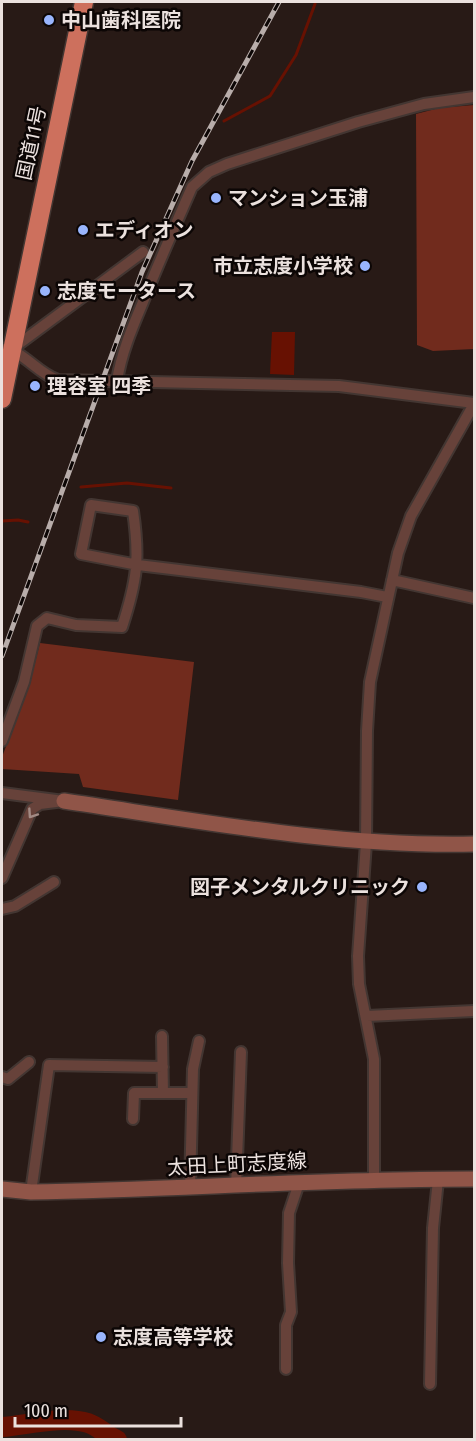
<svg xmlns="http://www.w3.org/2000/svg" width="476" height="1441" font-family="'Fira Sans Condensed','Noto Sans JP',sans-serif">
	<rect width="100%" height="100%" fill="#281a16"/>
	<path fill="#712b1d" d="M474 105V349L433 351 417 345 416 114 439 108Z
		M40 643 194 662 178 800 83 787 79 774 2 769V757L29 686Z"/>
	<path fill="#671102" d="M272 332H295L294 375 270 374Z"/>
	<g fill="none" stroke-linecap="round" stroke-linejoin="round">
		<path stroke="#671102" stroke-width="3" d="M224 121 270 96 296 55 315 4
			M81 487 127 483 171 488
			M2 521 18 520 28 522"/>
		<path stroke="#671102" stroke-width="20" d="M2 1427C27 1425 63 1415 88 1423 100 1427 105 1435 117 1440"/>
		<g stroke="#433632" stroke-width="14">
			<path id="street" d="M2 349C24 350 36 373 58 380L339 386 474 403
				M12 349 143 252
				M117 381C121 354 132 328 143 302 158 264 175 226 192 187L209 172 227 164 358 122 424 104 474 97
				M392 580 474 598
				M2 741 24 682 37 626 47 618 76 625 122 627C137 581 140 559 133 511L91 505 81 554 138 565 361 592 387 597
				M2 793 64 801 40 804 32 809 2 878
				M2 909 15 906 54 882
				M367 1016 474 1011
				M162 1036 163 1093
				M2 1077 8 1079 29 1062
				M133 1119 134 1093H192
				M374 1182V1059L359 984 358 956 366 843 367 731 370 682 398 553 411 516 474 404
				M236 1187 241 1052
				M190 1188 193 1069 199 1041
				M31 1192 49 1065 163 1067
				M286 1369V1325L291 1312 288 1263 289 1213 299 1183
				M430 1384 433 1228 438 1180"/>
		</g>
		<g stroke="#433632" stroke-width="18">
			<path id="secondary" d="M64 801C200 821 336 847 474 844
				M2 1189 31 1192C179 1189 327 1179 474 1179"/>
		</g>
		<g stroke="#433632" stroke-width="21">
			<path id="highway" d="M2 399 84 2"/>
		</g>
		<use href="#street" stroke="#67423a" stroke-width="10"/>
		<use href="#secondary" stroke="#905548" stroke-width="15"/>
		<use href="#highway" stroke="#cd705d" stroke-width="18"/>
		<g stroke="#b8adaa" stroke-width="5">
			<path id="rail" d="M2 656 142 272 192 161 279 2"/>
		</g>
		<use href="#rail" stroke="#0c0605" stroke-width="3" stroke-dasharray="9" stroke-linecap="butt"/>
	</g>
	<defs><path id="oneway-chevron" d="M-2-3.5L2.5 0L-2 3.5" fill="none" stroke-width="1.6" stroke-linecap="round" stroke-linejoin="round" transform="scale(1.5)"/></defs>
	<use stroke="#a28a84" href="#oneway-chevron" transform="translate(32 814) rotate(124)"/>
	<g fill="#99b5fd" stroke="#0c0605" stroke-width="2">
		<circle cx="49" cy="20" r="6"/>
		<circle cx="216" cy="198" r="6"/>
		<circle cx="83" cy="230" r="6"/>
		<circle cx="365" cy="266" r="6"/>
		<circle cx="45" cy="291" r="6"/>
		<circle cx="35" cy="386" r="6"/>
		<circle cx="422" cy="887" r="6"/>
		<circle cx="101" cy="1337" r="6"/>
	</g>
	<g text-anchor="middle" stroke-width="5" stroke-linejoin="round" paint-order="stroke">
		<g font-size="20" font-weight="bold" fill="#ebe1de" stroke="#0c0605" text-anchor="start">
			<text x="61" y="27">中山歯科医院</text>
			<text x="228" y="205">マンション玉浦</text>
			<text x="95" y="237">エディオン</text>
			<text x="353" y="273" text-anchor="end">市立志度小学校</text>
			<text x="57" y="298">志度モータース</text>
			<text x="47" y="393">理容室 四季</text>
			<text x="410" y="894" text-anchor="end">図子メンタルクリニック</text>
			<text x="113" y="1344">志度高等学校</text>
		</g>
		<g font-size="20" fill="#ebe1de" stroke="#0c0605">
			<text transform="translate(31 143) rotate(-78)" y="7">国道11号</text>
			<text transform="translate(237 1164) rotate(-3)" y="7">太田上町志度線</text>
		</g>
	</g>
	<rect width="476" height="1441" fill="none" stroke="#ebe1de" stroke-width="6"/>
	<path d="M15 1417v9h166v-9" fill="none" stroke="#ebe1de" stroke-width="3"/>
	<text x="24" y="1417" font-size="18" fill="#ebe1de" stroke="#0c0605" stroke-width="4.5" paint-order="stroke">100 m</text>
</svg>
